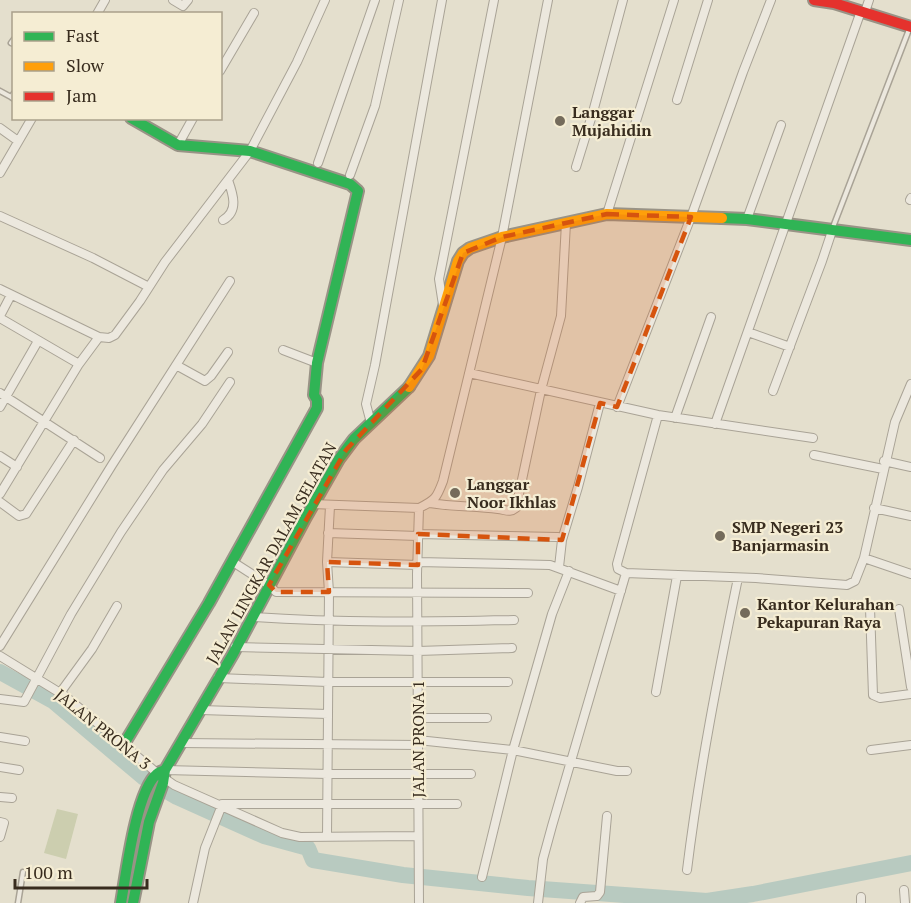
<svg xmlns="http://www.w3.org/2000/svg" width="911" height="903" font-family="'PT Serif',serif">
	<rect width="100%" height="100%" fill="#e4dfcd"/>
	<path fill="#ccceaf" d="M57 809 78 814 66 859 44 853Z"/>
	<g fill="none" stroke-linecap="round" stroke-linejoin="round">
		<path stroke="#b8cac0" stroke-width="16" d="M0 672 53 701 143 777 177 797 264 836 308 848 313 860 403 875 528 888 707 901 753 894 911 863"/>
		<g stroke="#a9a396" stroke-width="7">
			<path id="lane" d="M14 39 11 43 14 44
				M0 91 11 97
				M14 93 11 97 14 99
				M833 227 910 27
				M18 903 23 872"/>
		</g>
		<g stroke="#a9a396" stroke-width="10">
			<path id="street" d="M173 0 183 6 188 0
				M865 12 869 0
				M97 14 105 0
				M220 71 254 13
				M677 100 708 0
				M0 128 18 141
				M178 145 193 118
				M318 163 375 0
				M576 167 593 112 623 0
				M0 173 32 118
				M350 175 375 106 399 0
				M910 200 911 198
				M607 214 674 0
				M0 216 93 258 149 287
				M747 219 781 125
				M223 220C239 211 233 194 228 180
				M0 289 99 337 109 338 115 335 140 301 165 262 250 151 297 62 325 0
				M443 305 439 279 494 0
				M0 316 11 295
				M0 318 79 364
				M748 332 790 347
				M283 350 317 363
				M176 365 205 381 211 376 228 352
				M469 373 658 415 813 438
				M773 391 822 261 832 231
				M0 393 100 458
				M0 407 38 341
				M617 407 691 217 743 72 771 0
				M658 415 617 564 618 569 626 573 756 578 847 585 855 581 864 558 895 422 911 384
				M675 418 711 317
				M371 423 366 404 375 365 442 0
				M715 424 861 11
				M814 455 883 469
				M0 456 17 467
				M884 461 911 467
				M0 494 79 364 99 337
				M0 502 19 516 26 514 74 440
				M430 503C453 507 475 506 498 509 506 510 510 513 516 508L541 390 561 316 566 223
				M312 504 419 508C436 500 437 497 443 481L502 237 548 0
				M874 508 911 516
				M328 533 418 536
				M418 534 558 537 562 540 559 567
				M562 540 578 487 600 403
				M864 558 911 574
				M233 562 269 585 276 592 528 593
				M327 562 418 565
				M418 562 550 565 621 591
				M870 608 873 695 880 698 911 694
				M899 609 911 687
				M253 617C340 623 427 622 514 620
				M0 646 112 465 230 281
				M235 647 418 651 512 648
				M0 656 65 696 157 773 174 785 282 833 300 837 418 836
				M218 678 328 682H508
				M656 692 677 576
				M60 693 92 649 117 606
				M0 699 24 702 71 614 121 532 163 470 202 424 230 382
				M201 710 328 714
				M418 718H487
				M0 737 25 741
				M418 740 513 750 617 771H627
				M181 743 418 745
				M871 750 911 745
				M0 767 19 770
				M165 770 328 774H471
				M0 797 12 798
				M222 804H457
				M0 822 4 823 0 837
				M327 837 329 592 327 562 330 506
				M687 870C699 772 718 675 738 578
				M482 877 513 750 552 614 569 571
				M904 890 905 903
				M861 897V903
				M193 903 205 848 222 805
				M419 903 417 574 419 508
				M538 903 543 859 552 826 626 573
				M580 903 583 897 597 896 600 892 607 816"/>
		</g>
		<g stroke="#999386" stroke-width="14">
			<path id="fast" d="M722 218 747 219 911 240
				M124 744 209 603 317 408V400L314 395 317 363 358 191 350 184 250 151 178 145 131 118
				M121 903C126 875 136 791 157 774 158 772 163 771 165 770L233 654 306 517 339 459 354 439 409 387
				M133 903 149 822 163 783 165 770"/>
		</g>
		<g stroke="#999386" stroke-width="14">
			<path id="slow" d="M409 387 429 356 458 261 463 253 470 248 502 237 607 214 722 218"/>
		</g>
		<g stroke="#999386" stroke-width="14">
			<path id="jam" d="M814 0 834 3 911 27"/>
		</g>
		<use href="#lane" stroke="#ece8de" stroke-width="4"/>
		<use href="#street" stroke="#ece8de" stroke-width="8"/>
		<use href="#fast" stroke="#30b455" stroke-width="10"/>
		<use href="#slow" stroke="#ff9f0a" stroke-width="10"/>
		<use href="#jam" stroke="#e5322d" stroke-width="10"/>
	</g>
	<path fill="#d6540e" fill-opacity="0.2" stroke="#d6540e" stroke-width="4.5" stroke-dasharray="12 8" stroke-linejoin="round" d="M607 214 691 217 617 407 600 403 562 540 418 534V565L327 562 329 592H276L269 585 346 450 422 369 463 253 502 237Z"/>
	<g fill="#746b5b" stroke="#f5edd3" stroke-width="2">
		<circle cx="560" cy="121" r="6"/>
		<circle cx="455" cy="493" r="6"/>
		<circle cx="720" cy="536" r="6"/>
		<circle cx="745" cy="613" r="6"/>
	</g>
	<g text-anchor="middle" stroke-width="4.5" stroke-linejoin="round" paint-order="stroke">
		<g font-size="16" font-weight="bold" fill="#382c1e" stroke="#f5edd3" text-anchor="start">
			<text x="572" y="118">Langgar<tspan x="572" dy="18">Mujahidin</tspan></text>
			<text x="467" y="490">Langgar<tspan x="467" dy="18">Noor Ikhlas</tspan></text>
			<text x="732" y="533">SMP Negeri 23<tspan x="732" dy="18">Banjarmasin</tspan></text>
			<text x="757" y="610">Kantor Kelurahan<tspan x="757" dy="18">Pekapuran Raya</tspan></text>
		</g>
		<g font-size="16" fill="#382c1e" stroke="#f5edd3">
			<text transform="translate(271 553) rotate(-61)" y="6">JALAN LINGKAR DALAM SELATAN</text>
			<text transform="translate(103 729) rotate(39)" y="6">JALAN PRONA 3</text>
			<text transform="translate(418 739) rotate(-90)" y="6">JALAN PRONA 1</text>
		</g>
	</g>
	<rect x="12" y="12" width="210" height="108" fill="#f5edd3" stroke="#a9a08b" stroke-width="1.5"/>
	<rect x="24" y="32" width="30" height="9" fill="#30b455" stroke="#a9a08b" stroke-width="1.5"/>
	<text x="66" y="42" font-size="18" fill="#382c1e">Fast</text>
	<rect x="24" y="62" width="30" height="9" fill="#ff9f0a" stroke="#a9a08b" stroke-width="1.5"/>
	<text x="66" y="72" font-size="18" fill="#382c1e">Slow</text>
	<rect x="24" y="92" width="30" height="9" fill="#e5322d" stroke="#a9a08b" stroke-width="1.5"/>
	<text x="66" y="102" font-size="18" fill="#382c1e">Jam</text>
	<path d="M15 879v9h132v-9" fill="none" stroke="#382c1e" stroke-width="3"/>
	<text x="24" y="879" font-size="18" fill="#382c1e" stroke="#f5edd3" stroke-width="4.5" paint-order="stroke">100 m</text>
</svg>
